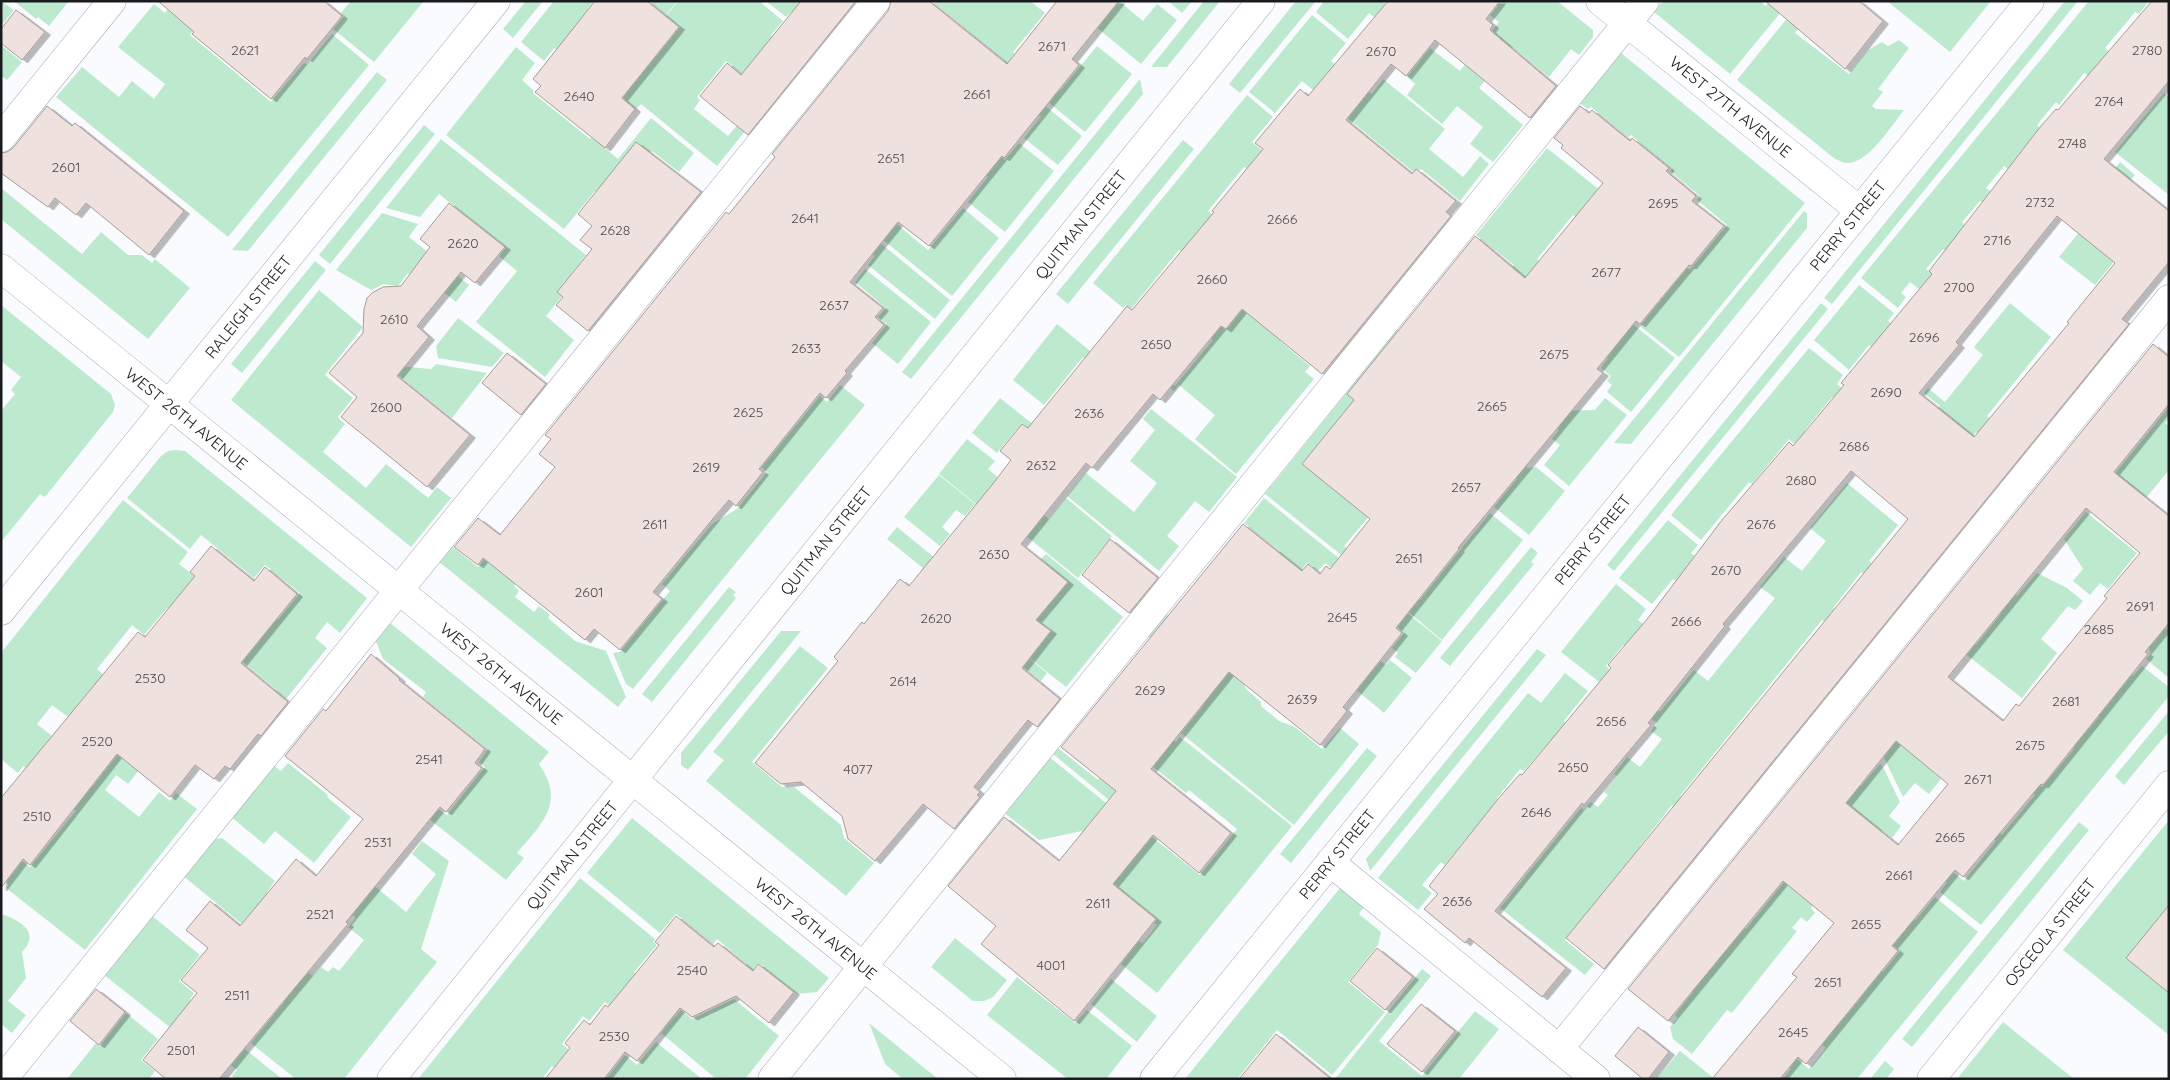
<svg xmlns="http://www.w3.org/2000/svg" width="2170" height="1080" font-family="Quicksand,sans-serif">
	<defs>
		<filter id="shadow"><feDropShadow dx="5.5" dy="3" stdDeviation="0" flood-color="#0004"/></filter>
	</defs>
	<rect width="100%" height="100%" fill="#fafbfe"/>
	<path fill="#bdeacf" d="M1 1 14 10 1 26Z
		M14 1H69L49 26 38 17 36 19Z
		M174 1H216L190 35 271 102 304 63 307 65 332 34 369 65 228 237 56 97 82 67 119 97 132 81 154 99 165 84 118 47 154 4 165 13Z
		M351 1 423 2 374 62 333 29 344 16 341 13Z
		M526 1H543L513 38 503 29Z
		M554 1H594L587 10 596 18 564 57 554 48 544 61 521 42Z
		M649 1H677L666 15Z
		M678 1H759L783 21 771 35 796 55 765 92 726 61 697 97 700 100 694 109 728 136 738 124 746 130 717 166 641 104 634 111 622 102 625 99 623 97 680 27 666 16Z
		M766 1H798L824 23 816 33 790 13 786 17Z
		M932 1H1030L1045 13 1013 52 1060 91 1097 46 1132 74 1085 132 1006 68H998L1004 60Z
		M1119 1 1143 21 1157 4 1177 20 1141 64 1079 13Z
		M1168 1H1192L1182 13Z
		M1204 1H1220L1167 67H1151Z
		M1296 1H1316L1240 93 1229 84Z
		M1324 1H1382L1433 42 1404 41 1369 13 1348 39 1316 12Z
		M1492 1H1557L1593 30V37L1579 55 1571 49 1549 77 1513 47 1479 88 1523 125 1493 162 1470 144 1483 127 1457 106 1442 124 1407 95 1415 84 1407 77 1430 48 1460 71 1499 22 1490 15 1498 6Z
		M1666 1H1760L1766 6 1770 1H1790L1730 74 1654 12 1660 4Z
		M1801 1H1820L1795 33 1849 74 1868 50 1882 42 1888 46 1899 40 1909 48 1878 89 1883 92 1872 106 1876 109 1904 110C1892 125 1868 164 1847 163 1843 163 1839 160 1835 159L1737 80Z
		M1887 1H1991L1950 52Z
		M2065 1H2078L1832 304 1824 298Z
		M2089 1H2149L2139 14 2135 12 2105 48 2114 56 2094 81 2084 73 2059 105 2056 102 2037 125 2047 134 2015 174 2004 166 1986 188 2003 202 1995 213 1980 201 1962 222 1973 231 1953 256 1943 249 1926 269 1937 278 1924 293 1910 282 1901 293 1906 297 1898 308 1861 278Z
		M1312 15 1346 43 1331 61 1372 94 1383 79 1445 129 1429 149 1463 177 1480 156 1489 164 1460 201 1421 169 1416 174 1302 81 1275 113 1249 92Z
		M1 45 22 62 7 80 1 76Z
		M516 47 535 63 522 80 534 91 533 93 590 139 592 137 618 159 651 118 694 153 679 172 652 151 619 193 647 233 595 191 564 229 446 135Z
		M1621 53 1805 203 1679 357 1640 326 1687 268 1690 270 1727 225 1697 200 1700 196 1670 171 1672 169 1631 135 1628 137 1591 107 1588 109 1580 103Z
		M853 66 906 79 1005 160 1019 143 1054 171 1005 232 968 202 988 177Z
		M377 72 387 80 248 251 232 250Z
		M1006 74 1082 136 1058 165 1024 138 1041 117 991 78Z
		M1140 79 1143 94 911 379 902 372Z
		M2164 93 2169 97V195L2115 152Z
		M1247 95 1273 117 1252 142 1263 151 1248 170 1244 167 1208 211 1253 247 1187 256 1179 250 1131 309 1126 305 1123 308 1093 283Z
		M424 125 435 134 330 264 319 255Z
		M441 139 586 255 571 274 581 283 576 289 565 281 557 292 562 296 546 316 574 340 545 377 476 322 517 271 499 256 506 247 439 194 420 217 386 208Z
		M793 139 928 250 963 208 999 238 952 296 780 156Z
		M1183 140 1194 149 1068 304 1056 294Z
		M1547 148 1626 211 1618 251 1573 215 1537 259 1559 276 1485 301 1514 265 1476 235Z
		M2120 162 2135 175 2112 203 2129 243 2095 285 2059 257 2094 214 2098 190Z
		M1 188 82 254 101 232 128 255H142L152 263 155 259 190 288 148 339 1 219Z
		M829 201 950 300 935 319 868 265 875 256 820 211Z
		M1804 211 1807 213V228L1631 444 1614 443Z
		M382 213 418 224 409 237 469 285 456 302 436 286 431 291 408 273 398 286 384 284 371 290 336 270Z
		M315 261 326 270 242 373 231 364Z
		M865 269 931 322 898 364 872 343 887 324 878 317 886 308 855 282Z
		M1328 282 1280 341 1310 366 1305 372 1314 379 1236 474 1195 439 1215 415 1179 385 1174 391 1158 378 1161 374 1175 386 1213 340 1200 329 1210 317 1226 330 1264 283Z
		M1859 285 1894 313 1888 321 1899 330 1880 354 1869 345 1849 370 1814 340Z
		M319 290 363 327 325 375 353 398 338 417 345 424 323 452 366 488 386 464 428 498 437 487 451 498 411 547 231 400Z
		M1600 298 1675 358 1631 412 1607 392 1612 385 1607 381 1611 376 1601 368 1608 358 1542 303Z
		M1821 303 1828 309 1614 571 1607 565Z
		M2010 303 2051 337 1987 416 2018 442 2006 456 1976 432 1956 456 1917 433 1940 406 1924 393 1928 388 1945 402 1983 355 1974 347Z
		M1 305 111 394 115 405 113 412 45 497 40 494 1 542V411L15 394 11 390 21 377 1 361Z
		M458 318 504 353 492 367 438 358 436 346Z
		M1057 324 1095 355 1090 361 1083 357 1044 405 1013 380Z
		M1397 330 1435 361 1420 503 1466 539 1460 547 1417 513 1376 508 1344 546 1370 567 1365 574 1265 494Z
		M1809 348 1843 375 1837 384 1852 396 1837 401 1832 397 1805 430 1811 435 1809 456 1789 439 1752 484 1749 482 1701 540 1671 515Z
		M436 364 487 373 452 418 386 365 431 369Z
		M840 385 865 405 633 689 626 684 613 653 620 652 670 591 662 584 712 524 737 509 767 472 762 467 820 396 827 402Z
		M1000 398 1072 455 1077 467 1022 423 997 453 972 433Z
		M1605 398 1627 415 1569 486 1544 465 1560 445 1552 439 1559 430 1547 421 1556 411 1595 410Z
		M2169 407V419L2165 423 2169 426V470L2128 520 2110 480Z
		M1151 409 1237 477 1209 512 1195 501 1167 536 1179 546 1159 571 1067 496 1086 473 1134 512 1157 483 1130 461 1155 430 1143 419Z
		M1493 438 1528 468 1536 467 1565 491 1529 535 1494 507 1517 479 1481 449Z
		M967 439 995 461 988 469 1049 519 1066 498 1112 536 1078 578 1014 526 976 504 939 474Z
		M175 450 185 451 367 598 340 633 327 622 315 638 327 648 286 699 276 691 277 690 238 658 260 606 278 620 300 593 265 565 254 578 201 535 190 549 127 498 161 456 168 451Z
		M939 475 975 504 965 516 956 510 942 527 950 534 940 546 904 517Z
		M1847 483 1898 525 1869 561 1901 587 1893 598 1861 572 1833 608 1865 634 1855 646 1822 620 1680 796 1712 822 1704 831 1672 805 1640 846 1673 873 1630 859 1565 940 1594 964 1585 975 1500 908 1581 808 1584 810 1590 802 1598 807 1608 795 1604 792 1617 776 1614 774 1627 757 1640 767 1662 739 1651 731 1657 723 1615 690 1622 681 1660 712 1694 670 1708 681 1775 598 1760 587 1784 557 1802 571 1826 541 1810 528Z
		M1264 498 1442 641 1416 673 1395 657 1398 653 1392 648 1404 633 1394 624 1397 620 1325 563 1318 571 1307 563 1284 592 1244 595 1280 551 1244 523Z
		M123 500 188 552 179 564 196 577 208 639 168 607 144 635 132 625 97 669 113 683 68 717 52 705 37 724 52 736 26 768 23 766 18 773 1 759V653Z
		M2086 512 2137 553 2108 589 2100 583 2090 595 2073 581 2083 569 2064 539Z
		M1490 513 1523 540 1442 640 1406 610 1416 597 1420 600Z
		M1668 520 1698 545 1691 553 1702 562 1698 600 1673 579 1652 604 1619 578Z
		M897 527 990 603 1027 586 1046 563 1041 559 1046 554 1123 617 1066 687 921 572 923 568 887 539Z
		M505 535 535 560 514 586 519 591 515 597 534 612 539 606 550 615 548 618 575 641 606 651 626 697 618 707 438 561 450 545 478 567Z
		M1531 547 1538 553 1531 562 1534 564 1450 666 1440 658Z
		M1984 570 2017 596 2037 573 2067 588 2083 601 2075 610 2068 606 2041 639 2057 653 2022 698 1958 648 1967 637 1976 645 2001 614 1970 589Z
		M1616 584 1646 609 1638 620 1652 631 1633 653 1623 645 1606 666 1617 676 1607 688 1561 652Z
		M729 587 736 592 733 595 736 598 652 702 642 694Z
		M1164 612 1241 674 1246 689 1261 702V706L1279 721 1295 727 1322 749 1340 728 1359 744 1294 825 1181 733 1203 706 1194 699 1171 655 1146 635Z
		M389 622 549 752 539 764C566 803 542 823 517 853L524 858 506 880 429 819 438 809 447 815 485 767 479 762 488 749 423 697 426 692 383 659 375 639Z
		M2138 627 2155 641 2165 628 2169 631V678L2146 659 2151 653Z
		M781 631H801L688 770 681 765V753Z
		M1003 637 1047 673 1041 681 1013 659Z
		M800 646 828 668 752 762 782 787H794L841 825 844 838 874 863 846 896 706 781 724 760 713 752Z
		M1537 649 1546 655 1370 871 1366 859Z
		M1390 660 1412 678 1384 713 1354 688 1365 670 1370 674 1381 661 1386 665Z
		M2142 666 2169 687V696L1981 925 1940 892 1947 882 1909 850 1916 842 1964 881 1996 841 1944 797 1949 791 2002 835 2035 795 1980 750 1987 741 2042 787 2074 749 2020 705 2029 695 2082 737 2099 717 2088 708 2122 667 2133 676Z
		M1565 673 1588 691 1564 721 1575 731 1558 751 1548 743 1524 771 1520 769 1497 798 1506 807 1478 842 1469 835 1445 865 1441 862 1422 885 1432 893 1418 910 1378 878 1528 693 1541 703Z
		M2169 711V731L2124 785 2115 776Z
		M1856 731 1960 738 1933 772 1941 779 1929 794 1915 783 1903 797 1884 758 1885 755Z
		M1166 734 1176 742 1180 737 1292 826 1157 993 1121 964 1139 941 1143 943 1157 925 1154 923 1157 919 1109 880 1123 863 1082 831 1039 840 1003 812 1048 756 1111 807 1147 843 1152 837 1200 875 1237 829 1189 790 1186 793 1146 761Z
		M1128 743 1115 805 1053 754 1058 748 1098 780Z
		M1367 748 1377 756 1291 863 1280 854Z
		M45 749 92 787 122 749 143 765 128 784 116 775 105 790 139 817 159 792 170 801 176 793 197 809 85 950 6 888 9 885 6 882 22 861 30 867 76 811 27 772Z
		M1830 761 1861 786 1880 764 1882 765 1900 802 1889 816 1901 826 1892 838 1882 830 1868 848 1847 803 1816 778Z
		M288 763 328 795 327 797 351 817 314 863 275 831 264 844 230 816 272 764 281 771Z
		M632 818 829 978 817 992 797 994 758 963 751 972 745 967 747 964 717 939 713 944 676 914 660 933 587 873Z
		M2169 820V1035L2063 950Z
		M2079 822 2089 830 1912 1047 1902 1039Z
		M222 838 275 881 267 892 294 914 242 924 182 875 210 840Z
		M422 841 449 861 421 949 437 962 344 1079H296L251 1043 285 1001 280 997 303 968 313 976 321 967 328 972 333 967 339 971 364 940 348 927 356 918 349 912 371 883 406 912 436 874 412 854Z
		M1841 870 1811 908 1815 913 1807 922 1801 917 1792 928 1797 931 1732 1013 1727 1010 1692 1054 1673 1039 1670 1027 1678 1018 1675 1015 1693 992 1660 966 1744 927 1746 929 1784 882Z
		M580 878 655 939 653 942 657 945 634 972 680 1009 665 1028 622 993 610 1007 605 1002 589 1021 583 1016 562 1044 604 1078 568 1079 552 1066 542 1079H418Z
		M1340 888 1364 907 1359 914 1381 932 1378 945 1348 982 1385 1012 1332 1075 1277 1030 1237 1079H1185Z
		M1935 897 1978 932 1857 1079H1783L1791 1069 1749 1035 1757 1026 1809 1069 1826 1048 1814 1039 1836 1012 1844 1018 1860 999 1850 990 1865 958 1883 972 1900 951 1889 942 1910 916 1916 920Z
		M1 914C20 920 41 932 22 952L26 978 8 1001 26 1015 12 1033 1 1024Z
		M151 915 200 955 179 981 194 993 190 999 203 1010 181 1036 103 974Z
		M955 938 1007 980 993 997 984 1001H973L931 967Z
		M1422 969 1431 976 1379 1041 1422 1076 1475 1011 1499 1029 1459 1079H1335Z
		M1017 977 1075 1023 1087 1010 1132 1046 1106 1079H1068L987 1015Z
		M1111 979 1157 1016 1137 1042 1091 1004Z
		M734 999 779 1036 745 1079 714 1077 661 1033 681 1010 692 1019Z
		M126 1013 158 1039 141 1060 155 1071 149 1079H67L96 1043 100 1046Z
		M2003 1022 2074 1079H1957Z
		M869 1023 938 1079H903L885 1064Z
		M188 1030 247 1046 245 1049 282 1079H236L232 1076 237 1070Z
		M656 1042 702 1079H606L625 1055 637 1065Z
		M1680 1051 1715 1079H1702L1699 1077 1698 1079H1656Z
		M1885 1061 1894 1069 1886 1079H1870Z"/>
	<path fill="#efe1dd" stroke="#a89b97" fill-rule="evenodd" filter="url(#shadow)" d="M158 1H324L342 16 307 59 305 57 271 99 192 34 194 32Z
		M595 1H647L679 27 622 98 635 109 605 148 535 92 541 86 533 79Z
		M801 1H856L748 135 700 96 727 63 741 75Z
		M891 1H929L1007 64 1057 1H1119L1072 59 1079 65 1004 158 1002 156 929 246 898 222 850 282 883 308 875 317 884 325 845 371 847 373 826 398 820 393 759 469 763 472 736 506 729 500 716 515 653 592 662 599 620 650 594 629 585 640 483 558 478 565 454 547 478 518 500 535 555 467 539 454 551 439 545 435 726 212 729 214 775 157 772 154 888 11Z
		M1388 1H1500L1486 19 1493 25 1490 30 1556 86 1530 118 1435 40 1406 76 1391 64 1346 120 1412 174 1416 169 1456 201 1446 212 1451 216 1322 374 1242 309 1226 329 1221 326 1160 400 1153 394 1092 468 1086 463 1021 544 1068 582 1036 620 1051 631 1022 668 1060 699 1037 727 1028 720 974 787 980 792 977 795 980 797 954 829 923 804 875 861 848 839 842 816 801 782 781 784 755 763 838 661 834 657 862 622 864 624 900 579 909 586 992 485 1011 460 1000 451 1022 424 1028 428 1127 306 1132 310 1214 212 1212 211 1263 149 1255 143 1300 89 1308 96Z
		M1765 1H1859L1883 21 1845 69Z
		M2152 1H2169V81L2104 159 2169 211V262L2122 319 2129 324 1604 969 1566 938 1908 519 1851 471 1723 624 1725 626 1648 723 1651 725 1584 805 1582 803 1495 911 1566 968 1542 997 1469 938 1465 943 1424 909 1438 894 1429 886 1498 799 1520 774 1522 775 1611 668 1608 665 1648 618 1722 520 1789 442 1793 446 1844 385 1841 383 1932 274 1929 271 2041 126 2056 109 2058 110ZM2057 216 2115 263 2067 322 2069 323 1974 437 1919 393 1959 345 1956 342Z
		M16 10 45 32 22 60 1 43V29Z
		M47 106 72 126 75 123 184 211 149 255 86 203 76 215 55 198 48 207 1 173V153L7 152 13 148Z
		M1580 106 1589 113 1592 110 1630 141 1632 138 1669 168 1666 171 1696 196 1692 201 1724 226 1691 266 1689 265 1640 324 1636 321 1597 369 1603 373 1458 548 1459 549 1396 628 1402 633 1343 707 1347 711 1320 745 1229 672 1151 769 1231 833 1199 873 1153 835 1113 884 1156 919 1074 1021 981 944 996 926 948 886 1004 817 1059 861 1116 791 1061 747 1243 524 1302 571 1308 564 1320 574 1326 566 1330 569 1370 519 1302 464 1354 400 1347 394 1475 236 1525 278 1603 183 1561 148 1563 145 1554 138Z
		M636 142 701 192 588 331 556 305 563 297 557 292 592 249 580 240 592 226 578 214Z
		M449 203 505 247 475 283 461 272 417 326 429 337 397 376 470 435 427 487 341 417 357 397 329 373 363 333 364 309 367 298 372 293 383 287 401 286 430 247 420 239Z
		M2153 344 2169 357V404L2114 472 2169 516V623L2145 652 2148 654 2043 785 2041 784 1963 877 1955 870 1892 946 1898 951 1806 1064 1798 1057 1780 1079H1712L1797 977 1792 974 1834 923 1783 881 1668 1021 1628 989ZM2086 508 2140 553 2104 596 2107 598 2019 706 2016 704 2003 721 1948 677ZM1896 741 1948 784 1898 845 1846 803Z
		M507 353 546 384 521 415 482 383Z
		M1110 539 1158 578 1129 613 1082 575Z
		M211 546 254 581 265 567 297 594 241 663 288 702 261 736 258 734 230 769 225 766 214 779 195 765 170 797 117 754 30 865 23 859 1 888V798L138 632 145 637 195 576 190 572Z
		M371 654 400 679 399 680 485 749 475 763 482 768 446 812 440 807 346 922 348 924 219 1079H166L143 1060 197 993 181 980 208 948 186 930 210 901 240 926 296 859 316 876 363 819 285 756 323 709 326 711Z
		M2169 905V993L2126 958Z
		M676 916 714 947 718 943 753 971 758 964 794 992 769 1023 736 996 692 1017 680 1008 637 1061 625 1052 604 1079H545L570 1048 565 1043 584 1020 590 1025 605 1005 608 1007 659 945 655 942Z
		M1377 948 1413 977 1385 1010 1350 981Z
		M96 989 125 1012 99 1045 70 1021Z
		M1421 1004 1455 1031 1422 1072 1387 1044Z
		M1638 1027 1669 1052 1648 1079H1643L1615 1056Z
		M1276 1034 1331 1079H1239Z"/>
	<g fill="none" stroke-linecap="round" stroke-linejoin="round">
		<g stroke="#a6aab5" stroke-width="29">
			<g id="minor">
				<path id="s1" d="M1600 1 1860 211"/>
				<path d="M1 138 112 1"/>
				<path id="s2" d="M1 268 1002 1079"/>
				<path id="s3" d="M1 611 496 1"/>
				<path d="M1330 862 1596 1079"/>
				<path d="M1559 1049 2169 299"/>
				<path d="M3 1079 876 1"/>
				<path id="s4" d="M391 1079 1261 1"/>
				<path d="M772 1079 1645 1"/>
				<path id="s5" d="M1154 1079 2030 1"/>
				<path id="s6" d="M1931 1079 2169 785"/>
			</g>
		</g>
		<use href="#minor" stroke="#fff" stroke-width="28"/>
	</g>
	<g text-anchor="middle" stroke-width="5" stroke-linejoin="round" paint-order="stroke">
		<g font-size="14" fill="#4e4c4e">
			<text x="1052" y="51">2671</text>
			<text x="245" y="55">2621</text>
			<text x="2147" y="55">2780</text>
			<text x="1381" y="56">2670</text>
			<text x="977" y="99">2661</text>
			<text x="579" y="101">2640</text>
			<text x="2109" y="106">2764</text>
			<text x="2072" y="148">2748</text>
			<text x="891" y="163">2651</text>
			<text x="66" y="172">2601</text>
			<text x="2040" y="207">2732</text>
			<text x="1663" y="208">2695</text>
			<text x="805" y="223">2641</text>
			<text x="1282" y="224">2666</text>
			<text x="615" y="235">2628</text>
			<text x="1997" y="245">2716</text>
			<text x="463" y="248">2620</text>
			<text x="1606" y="277">2677</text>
			<text x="1212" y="284">2660</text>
			<text x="1959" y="292">2700</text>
			<text x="834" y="310">2637</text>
			<text x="394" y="324">2610</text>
			<text x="1924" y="342">2696</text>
			<text x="1156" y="349">2650</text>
			<text x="806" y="353">2633</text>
			<text x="1554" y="359">2675</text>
			<text x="1886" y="397">2690</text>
			<text x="1492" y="411">2665</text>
			<text x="386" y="412">2600</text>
			<text x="748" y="417">2625</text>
			<text x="1089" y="418">2636</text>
			<text x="1854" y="451">2686</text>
			<text x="1041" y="470">2632</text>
			<text x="706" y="472">2619</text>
			<text x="1801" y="485">2680</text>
			<text x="1466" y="492">2657</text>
			<text x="655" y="529">2611</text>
			<text x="1761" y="529">2676</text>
			<text x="994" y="559">2630</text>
			<text x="1409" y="563">2651</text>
			<text x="1726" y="575">2670</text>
			<text x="589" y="597">2601</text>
			<text x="2140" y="611">2691</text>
			<text x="1342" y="622">2645</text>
			<text x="936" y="623">2620</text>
			<text x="1686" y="626">2666</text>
			<text x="2099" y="634">2685</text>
			<text x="150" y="683">2530</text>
			<text x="903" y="686">2614</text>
			<text x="1150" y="695">2629</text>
			<text x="1302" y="704">2639</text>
			<text x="2066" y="706">2681</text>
			<text x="1611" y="726">2656</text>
			<text x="97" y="746">2520</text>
			<text x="2030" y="750">2675</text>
			<text x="429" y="764">2541</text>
			<text x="1573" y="772">2650</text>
			<text x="858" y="774">4077</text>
			<text x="1978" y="784">2671</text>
			<text x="1536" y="817">2646</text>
			<text x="37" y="821">2510</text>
			<text x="1950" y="842">2665</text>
			<text x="378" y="847">2531</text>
			<text x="1899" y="880">2661</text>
			<text x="1457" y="906">2636</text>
			<text x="1098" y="908">2611</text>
			<text x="320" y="919">2521</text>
			<text x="1866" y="929">2655</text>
			<text x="1051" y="970">4001</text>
			<text x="692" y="975">2540</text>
			<text x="1828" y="987">2651</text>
			<text x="237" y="1000">2511</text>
			<text x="1793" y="1037">2645</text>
			<text x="614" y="1041">2530</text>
			<text x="181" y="1055">2501</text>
		</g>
		<g font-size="16" fill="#191b1f" stroke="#fafbfe">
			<text dy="6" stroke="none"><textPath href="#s1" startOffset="168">WEST 27TH AVENUE</textPath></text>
			<text dy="6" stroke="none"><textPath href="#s4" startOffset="1098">QUITMAN STREET</textPath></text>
			<text dy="6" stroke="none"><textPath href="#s5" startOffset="1100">PERRY STREET</textPath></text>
			<text dy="6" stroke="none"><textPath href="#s3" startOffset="392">RALEIGH STREET</textPath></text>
			<text dy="6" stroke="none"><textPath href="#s2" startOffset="239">WEST 26TH AVENUE</textPath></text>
			<text dy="6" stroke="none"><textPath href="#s4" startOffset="692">QUITMAN STREET</textPath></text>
			<text dy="6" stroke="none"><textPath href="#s5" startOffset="695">PERRY STREET</textPath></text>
			<text dy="6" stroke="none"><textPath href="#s2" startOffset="644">WEST 26TH AVENUE</textPath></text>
			<text dy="6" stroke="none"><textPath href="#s5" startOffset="290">PERRY STREET</textPath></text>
			<text dy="6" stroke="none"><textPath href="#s4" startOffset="288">QUITMAN STREET</textPath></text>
			<text dy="6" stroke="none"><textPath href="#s2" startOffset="1049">WEST 26TH AVENUE</textPath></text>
			<text dy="6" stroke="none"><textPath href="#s6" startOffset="189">OSCEOLA STREET</textPath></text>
		</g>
	</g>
	<rect width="2170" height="1080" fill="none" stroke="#191b1f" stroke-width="5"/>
</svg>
